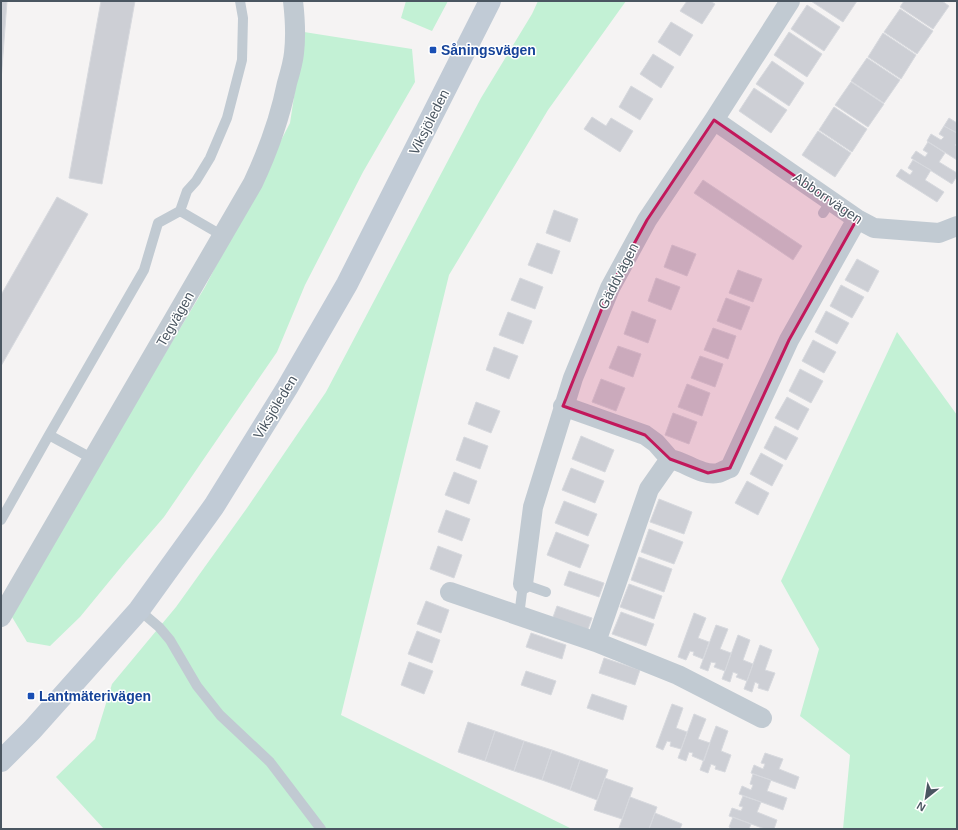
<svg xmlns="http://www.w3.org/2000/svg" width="958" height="830" font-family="Arial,sans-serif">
	<rect width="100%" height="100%" fill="#f5f3f3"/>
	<path fill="#c3f1d5" d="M406 1H448L432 31 401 18Z
		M538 1H626L548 110 449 275 341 715 572 829H104L56 777 95 739 112 684 176 607 247 508 326 392 481 98 532 14Z
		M304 32 412 49 415 82 363 172 305 285 277 352 164 517 126 561 80 617 50 646 27 642 12 617 25 586 205 287 290 123Z
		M897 332 957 415V829H843L850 755 800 716 819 649 781 581Z"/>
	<path fill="#cdcfd5" stroke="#d7d9de" d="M1 1H7L1 81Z
		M101 1H135L102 184 69 178Z
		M687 1H710L715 4 702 24 680 11Z
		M811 1H857L843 22Z
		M904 1H942L949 6 933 29 900 7Z
		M807 5 840 27 824 51 791 29Z
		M900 9 933 31 917 54 884 32Z
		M671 22 693 35 680 56 658 42Z
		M789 32 822 54 807 77 774 55Z
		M883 33 916 55 901 79 868 57Z
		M653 54 674 67 661 88 640 74Z
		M867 58 900 80 884 103 851 81Z
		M772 61 804 83 789 106 756 84Z
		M851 82 884 104 868 127 835 105Z
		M631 86 653 99 640 120 619 107Z
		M754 88 787 110 771 133 739 111Z
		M834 107 867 129 852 152 819 130Z
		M592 117 606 126 611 118 633 131 620 152 584 129Z
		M949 118 957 123V133L944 126Z
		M944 126 957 133V143L955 145 957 146V160L927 141 931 134 941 140 944 137 939 134Z
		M818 131 851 153 835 177 802 155Z
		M928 142 945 153 939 162 957 173V176L952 184 911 158 916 151 925 157 928 153 923 150Z
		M913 160 931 170 925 180 944 192 937 202 896 176 901 169 910 175 913 171 908 168Z
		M703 180 802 246 793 260 694 193Z
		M57 197 88 214 1 366V295Z
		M554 210 578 219 570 242 546 233Z
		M537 243 560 251 552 274 528 265Z
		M672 245 696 254 687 276 664 267Z
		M857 259 879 271 868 292 845 280Z
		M738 270 762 279 753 302 729 293Z
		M520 278 543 287 535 309 511 300Z
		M656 278 680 287 671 310 648 301Z
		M841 285 864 297 852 318 830 306Z
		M726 298 750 307 741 330 717 321Z
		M632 311 656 320 648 343 624 334Z
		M826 311 849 323 837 344 815 332Z
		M508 312 532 321 523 344 499 335Z
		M713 328 736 336 728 359 704 350Z
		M813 340 836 352 824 373 802 361Z
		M618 346 641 354 633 377 609 368Z
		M494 347 518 356 509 379 486 370Z
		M700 356 723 364 715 387 691 378Z
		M800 369 823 381 811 403 789 391Z
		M601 379 625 388 616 411 592 402Z
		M687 384 710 393 702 416 678 407Z
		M787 397 809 409 798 430 775 418Z
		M476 402 500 411 491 433 468 424Z
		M673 413 697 422 689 444 665 435Z
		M775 426 798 438 786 460 764 448Z
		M581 436 614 450 605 472 572 459Z
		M464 437 488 446 480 469 456 460Z
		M761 453 783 465 772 486 750 474Z
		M571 468 604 481 595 503 562 490Z
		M454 472 477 481 469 504 445 495Z
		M747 481 769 493 758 515 735 503Z
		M659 499 692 512 684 534 650 522Z
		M564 501 597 514 588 536 555 523Z
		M446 510 470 519 462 541 438 532Z
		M649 529 683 542 674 564 641 552Z
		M556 532 589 545 580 568 547 555Z
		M438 546 462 555 454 578 430 569Z
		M639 557 672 569 664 592 631 580Z
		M569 571 604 583 599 597 564 585Z
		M629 584 662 596 654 619 620 607Z
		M426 601 449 610 441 633 417 624Z
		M557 606 592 618 587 632 552 620Z
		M621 612 654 624 646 646 612 634Z
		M694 613 706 618 698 638 709 642 703 659 693 655 694 652 690 651 686 660 678 657Z
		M716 625 728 629 720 649 731 653 725 671 714 667 716 663 711 662 708 671 700 668Z
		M417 631 440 640 432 663 408 654Z
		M531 633 566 645 562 659 526 647Z
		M738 635 750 640 743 660 753 664 747 681 736 677 738 674 733 672 730 682 722 679Z
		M760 645 772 650 765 670 775 673 768 691 758 688 759 684 755 682 752 692 744 689Z
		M604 658 640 670 635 685 599 673Z
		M409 662 433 671 424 694 401 685Z
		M526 671 556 681 551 695 521 685Z
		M592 694 627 706 623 720 587 708Z
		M672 704 683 708 676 728 687 732 681 749 670 746 671 742 667 741 663 750 656 747Z
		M694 714 706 719 698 739 710 743 704 761 692 756 693 753 689 752 686 761 678 758Z
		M468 722 495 731 485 761 458 752Z
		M716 726 728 731 721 751 731 755 725 772 715 769 716 766 711 764 708 773 700 770Z
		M495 731 524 741 514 771 485 761Z
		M524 741 552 750 542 780 514 771Z
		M552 750 580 760 570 790 542 780Z
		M765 753 783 759 779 769 799 777 795 789 751 773 754 765 763 769 765 764 761 763Z
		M580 760 608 770 597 800 570 790Z
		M753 774 771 780 767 791 787 798 783 810 739 794 742 786 751 790 753 785 750 784Z
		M605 778 633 788 622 819 594 810Z
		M743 796 761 802 757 812 777 820 774 829H765L729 816 732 808 741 811 743 807 739 806Z
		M630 797 657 807 649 829 619 828Z
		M655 813 682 824 680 829H649Z
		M733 817 751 824 749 829H732L729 827Z"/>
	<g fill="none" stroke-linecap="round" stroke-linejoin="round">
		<path stroke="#c1cad2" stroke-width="10" d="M180 211 223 236
			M823 213 831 201
			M49 435 144 270 158 223 180 211 187 191 196 181 210 158 227 118 242 60 243 18 240 1
			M1 520 49 435 93 459
			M139 610 159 627 170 640 197 686 220 715 270 762 321 829
			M519 616 523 584 546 592"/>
		<path stroke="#c1cad2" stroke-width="20" d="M714 120 857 219 874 228 939 233 957 226
			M563 406 645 435 656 443 670 459
			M523 584 533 507 573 378 610 288 647 220 714 120 790 1
			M450 592 596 642 678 675 762 718
			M1 617 253 183C268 151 280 118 287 83 290 73 293 63 294 53 296 36 295 18 293 1
			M596 642 649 489 670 459C686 462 701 476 718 473 722 472 726 469 730 468L789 340 857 219"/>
		<path stroke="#c1cbd6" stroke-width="22" d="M1 761 32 730 139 610 214 506 287 388 347 284 490 1"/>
	</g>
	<path fill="#c2185b" fill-opacity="0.2" stroke="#c2185b" stroke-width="3" stroke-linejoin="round" d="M714 120 857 219 789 340 730 468 708 473 670 459 645 435 563 406 610 288 647 220Z"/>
	<g fill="#1a4fb4" stroke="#fff" stroke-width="1.5">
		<rect x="429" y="46" width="8" height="8" rx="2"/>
		<rect x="27" y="692" width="8" height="8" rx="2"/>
	</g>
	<g text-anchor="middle" stroke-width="3" stroke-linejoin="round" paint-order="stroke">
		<g font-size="14" font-weight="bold" fill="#164399" stroke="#fff" text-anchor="start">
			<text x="441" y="55">Såningsvägen</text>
			<text x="39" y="701">Lantmäterivägen</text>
		</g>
		<g font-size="14" fill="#4a5661" stroke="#fff">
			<text transform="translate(429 122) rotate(-63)" y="5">Viksjöleden</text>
			<text transform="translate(828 198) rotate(34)" y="5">Abborrvägen</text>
			<text transform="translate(618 276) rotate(-63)" y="5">Gäddvägen</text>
			<text transform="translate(175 319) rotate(-60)" y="5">Tegvägen</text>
			<text transform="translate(275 407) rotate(-59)" y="5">Viksjöleden</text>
		</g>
	</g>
	<rect width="958" height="830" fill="none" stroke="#4a5661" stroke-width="4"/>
	<g transform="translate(926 798) rotate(210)" stroke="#ffffff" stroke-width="3" paint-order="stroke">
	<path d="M0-3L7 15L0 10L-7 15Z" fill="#4a5661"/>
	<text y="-6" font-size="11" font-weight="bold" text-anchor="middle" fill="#4a5661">N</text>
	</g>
</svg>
